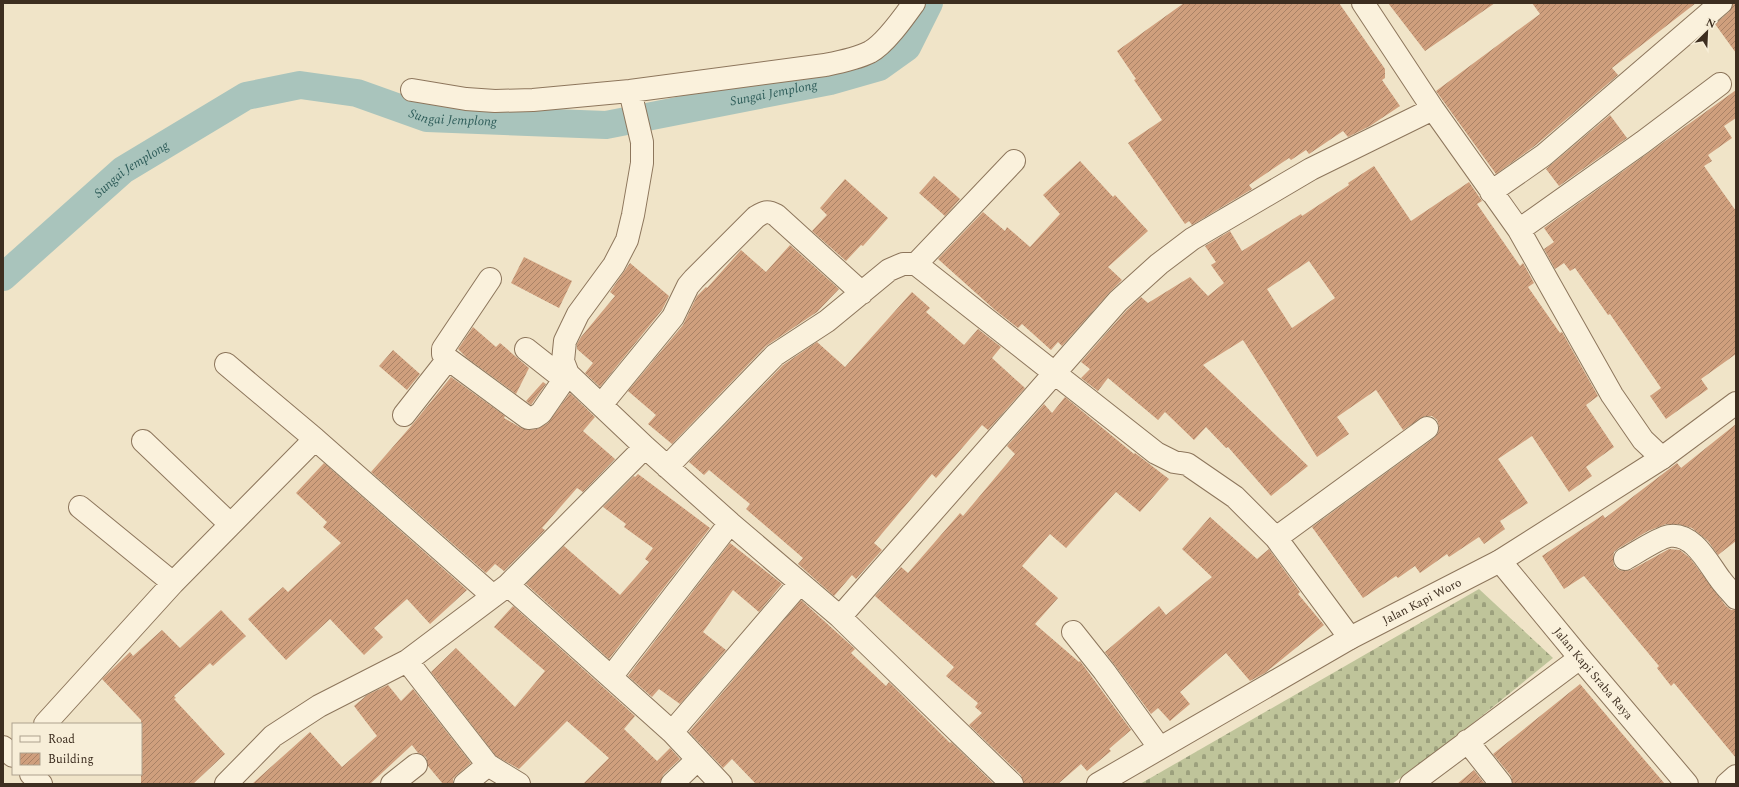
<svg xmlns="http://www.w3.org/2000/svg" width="1739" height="787" font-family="Spectral,serif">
	<defs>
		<pattern id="cemetery-stones" width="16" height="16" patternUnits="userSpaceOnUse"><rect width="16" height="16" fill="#bfc49a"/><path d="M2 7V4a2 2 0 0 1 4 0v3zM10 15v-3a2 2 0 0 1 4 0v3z" fill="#9ca07d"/></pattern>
		<pattern id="building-hatch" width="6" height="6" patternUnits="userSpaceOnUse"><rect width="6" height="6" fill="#cf9f7d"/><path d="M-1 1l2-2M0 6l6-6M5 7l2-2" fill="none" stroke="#a98266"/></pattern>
	</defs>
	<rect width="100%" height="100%" fill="#f0e4c8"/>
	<path fill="url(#cemetery-stones)" d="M1479 589 1553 658 1451 741 1392 784H1140Z"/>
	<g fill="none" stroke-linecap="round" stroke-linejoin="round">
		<path stroke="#a9c4bc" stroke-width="28" id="s1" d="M3 277 123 170 246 96 300 85 357 93 427 118 606 125 830 81 879 67 907 47 929 3"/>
	</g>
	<path fill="url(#building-hatch)" fill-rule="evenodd" d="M1184 3H1339L1385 69V78L1382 80 1400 106 1370 126 1348 137 1343 131 1309 154 1306 150 1291 160 1289 158 1249 185 1252 189 1192 225 1189 221 1185 224 1128 143 1162 120 1134 80 1136 79 1117 51Z
		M1388 3H1495L1425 51Z
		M1532 3H1696L1612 68 1618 75 1536 145 1496 174 1436 91 1540 14Z
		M1733 3H1736V53L1715 24 1729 12Z
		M1736 90V118L1724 126 1732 138 1708 155 1712 161 1704 166 1736 211V354L1701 379 1708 389 1666 419 1650 396 1661 388 1610 314 1608 315 1575 268 1570 271 1564 263 1555 269 1544 249 1554 242 1544 228Z
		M1610 115 1627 138 1559 186 1546 169Z
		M1080 161 1113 197 1115 195 1148 231 1108 267 1122 280 1109 293 1062 346 1058 342 1051 350 1022 324 1018 328 995 310 938 259 983 212 1005 231 1007 227 1030 247 1060 214 1043 195Z
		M1374 166 1411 221 1469 182 1482 201 1477 204 1520 266 1523 263 1534 283 1528 287 1560 333 1562 332 1598 396 1586 405 1614 447 1586 467 1592 476 1569 492 1532 436 1498 459 1528 503 1500 521 1505 529 1484 544 1479 537 1449 557 1447 554 1420 573 1415 566 1398 578 1396 576 1363 598 1312 527 1434 438 1438 433 1439 427 1437 420 1432 416H1425L1403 430 1376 390 1337 417 1349 434 1317 457 1243 340 1203 365 1308 466 1271 496 1228 447 1226 448 1206 427 1194 440 1165 412 1158 420 1108 378 1098 391 1081 378 1090 369 1081 362 1127 310 1141 297 1148 303 1190 277 1208 296 1224 283 1211 265 1216 262 1205 246 1230 231 1242 251 1301 214 1302 216 1349 185 1348 183ZM1309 261 1335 298 1292 328 1267 289Z
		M934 176 960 199 945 216 919 193Z
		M845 179 888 218 863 246 861 245 846 261 812 231 827 215 820 208Z
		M790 245 839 289 817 312 766 346 672 444 648 424 656 415 628 391 683 325 697 296 706 287 707 288 741 250 766 272Z
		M524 257 572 281 559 308 511 283Z
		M630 263 669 296 662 310 600 387 585 373 593 363 577 349V344L581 337 615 296 610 292Z
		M912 292 930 308 926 312 964 345 978 329 1001 347 992 358 1025 388 988 430 982 425 936 478 932 474 874 543 882 550 856 579 852 575 834 596 798 564 803 558 746 509 750 504 709 470 704 475 689 462 783 365 817 342 845 367Z
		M473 327 496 347 500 343 529 368 516 394 467 358 458 349Z
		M393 350 420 374 407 390 379 366Z
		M451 377 505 416 504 418 521 428 529 430 537 429 548 423 570 393 595 417 583 431 615 459 583 492 577 488 542 528 545 530 504 571 495 564 486 573 371 472 412 425Z
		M543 382 546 384 531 405 526 401Z
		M1065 397 1134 454 1135 453 1169 479 1140 512 1116 492 1066 548 1050 534 1022 566 1058 598 1035 624 1079 662 1080 661 1131 730 1109 749 1111 751 1087 771 1081 764 1058 784H1024L1021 775 969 725 982 713 975 707 978 703 946 676 954 667 875 596 901 567 908 573 960 513 963 516 1015 454 1007 446 1044 404 1052 413Z
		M1736 424V541L1718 555 1708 541 1692 528 1678 524H1666L1648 531 1619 548 1614 552 1613 559 1614 566 1619 570 1625 571 1631 570 1669 549 1680 550 1690 558 1726 606 1731 610H1736V758L1674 683 1671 686 1657 668 1659 666 1584 576 1564 589 1542 556 1603 515 1605 518 1677 463 1681 468Z
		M324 463 467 590 430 624 407 599 374 628 383 637 364 655 330 619 286 660 248 619 283 587 288 592 341 543 323 527 327 522 296 493Z
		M638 474 710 528 609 659 526 584 564 546 620 595 649 562 645 559 653 548 624 527 626 524 603 507 634 476 635 477Z
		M1210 517 1257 559 1269 549 1300 592 1298 594 1324 625 1265 673 1250 681 1226 653 1180 692 1190 704 1170 721 1158 708 1151 714 1105 652 1159 606 1166 615 1212 577 1182 549Z
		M730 543 782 584 759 612 733 590 703 632 726 650 680 704 659 689 652 697 628 676Z
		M801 600 855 649 851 653 886 686 889 682 950 743 951 742 994 784H756L732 759 723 768 689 732Z
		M513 606 635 716 624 729 657 761 670 748 680 759 663 775 660 784H583L609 758 567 721 519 769 496 756 431 672 456 648 515 707 545 671 494 627Z
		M221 610 246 636 213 666 210 663 174 696 176 698 174 699 225 754 193 784H141V720L102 679 130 652 133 656 162 630 180 648Z
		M1580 684 1630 743 1665 784H1513L1511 776 1493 754Z
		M388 685 401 701 413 689 471 763 457 775 453 779V784H443L428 766 426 757 418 753 412 745 370 784H252L310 732 342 767 377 736 354 706 367 695Z
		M1474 770 1485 784H1457Z"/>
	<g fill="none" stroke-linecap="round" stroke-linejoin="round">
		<g stroke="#8d765c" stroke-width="24">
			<path id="minor" d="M1363 3 1433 109 1519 230 1612 395 1643 440 1662 458
				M412 90 466 99 495 101 533 100 630 91 825 65C840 62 856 59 870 52 885 44 904 17 914 3
				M630 91 642 142V163L633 215 627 240 614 265 578 314 565 341 563 361 568 374 645 447 730 523 840 617 1012 784
				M1491 192 1544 155 1721 3
				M1519 230 1643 142 1720 84
				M916 264 1014 161
				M526 349 564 379
				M448 359 443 354V349L490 279
				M226 364 315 439 493 596
				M601 405 673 317 688 286 694 279 756 217C764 212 767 210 776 215L862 293
				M404 415 448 359 528 418 535 417 541 413 568 374
				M143 441 230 524
				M667 467 775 355 827 321 889 270 903 264H916L1156 453 1174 462 1187 464 1235 497 1276 538 1350 638
				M80 507 173 583
				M1276 538 1427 428
				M1625 559C1636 553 1658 538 1669 536 1693 532 1708 563 1720 579 1725 586 1731 592 1736 598
				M508 585 672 732 721 784
				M840 617 1118 301 1159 264 1192 239 1311 169 1433 109
				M1073 632 1104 671 1159 747
				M407 661 488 765 519 784
				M611 677 730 523
				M45 724 173 583 315 439
				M672 732 800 583
				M1467 741 1501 784
				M3 747 13 756
				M31 774 41 784
				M226 784 273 736 319 706 407 661 508 585 645 447
				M392 784 416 765
				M465 784 488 765
				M672 784 697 760
				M1411 784 1580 658
				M1727 784 1736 776"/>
		</g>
		<g stroke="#8d765c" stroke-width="24">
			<g id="tertiary">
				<path id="s2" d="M1500 561 1580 658 1687 784"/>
				<path id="s3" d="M1098 784 1350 638 1500 561 1662 458 1736 403"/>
			</g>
		</g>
		<use href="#minor" stroke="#faf1dc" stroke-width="22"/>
		<use href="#tertiary" stroke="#faf1dc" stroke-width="22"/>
	</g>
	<g text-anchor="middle" stroke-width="3" stroke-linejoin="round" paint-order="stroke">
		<g font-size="12" fill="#3d2e20" stroke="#f7eed8">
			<text dy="4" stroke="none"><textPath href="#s3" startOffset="372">Jalan Kapi Woro</textPath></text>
			<text dy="4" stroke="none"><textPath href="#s2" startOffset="146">Jalan Kapi Sraba Raya</textPath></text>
		</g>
		<g font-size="13" font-style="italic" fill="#2f5d5a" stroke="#f7eed8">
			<text dy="5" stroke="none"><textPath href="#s1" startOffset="841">Sungai Jemplong</textPath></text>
			<text dy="5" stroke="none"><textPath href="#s1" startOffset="517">Sungai Jemplong</textPath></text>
			<text dy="5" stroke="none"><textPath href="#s1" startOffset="168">Sungai Jemplong</textPath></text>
		</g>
	</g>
	<rect width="1739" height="787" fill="none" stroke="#3d2e20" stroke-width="8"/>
	<rect x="12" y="723" width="130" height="52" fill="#f7eed8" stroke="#ada18e"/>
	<rect x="20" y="736" width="20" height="6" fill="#faf1dc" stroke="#ada18e"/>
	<text x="48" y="743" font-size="12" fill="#3d2e20">Road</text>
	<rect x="20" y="753" width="20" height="12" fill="url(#building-hatch)" stroke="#ada18e"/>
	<text x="48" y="763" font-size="12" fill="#3d2e20">Building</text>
	<g transform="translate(1707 32) rotate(24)" stroke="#f7eed8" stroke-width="3" paint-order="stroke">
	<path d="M0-3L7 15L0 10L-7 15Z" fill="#3d2e20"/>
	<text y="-6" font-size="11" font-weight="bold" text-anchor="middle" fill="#3d2e20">N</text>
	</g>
</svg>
